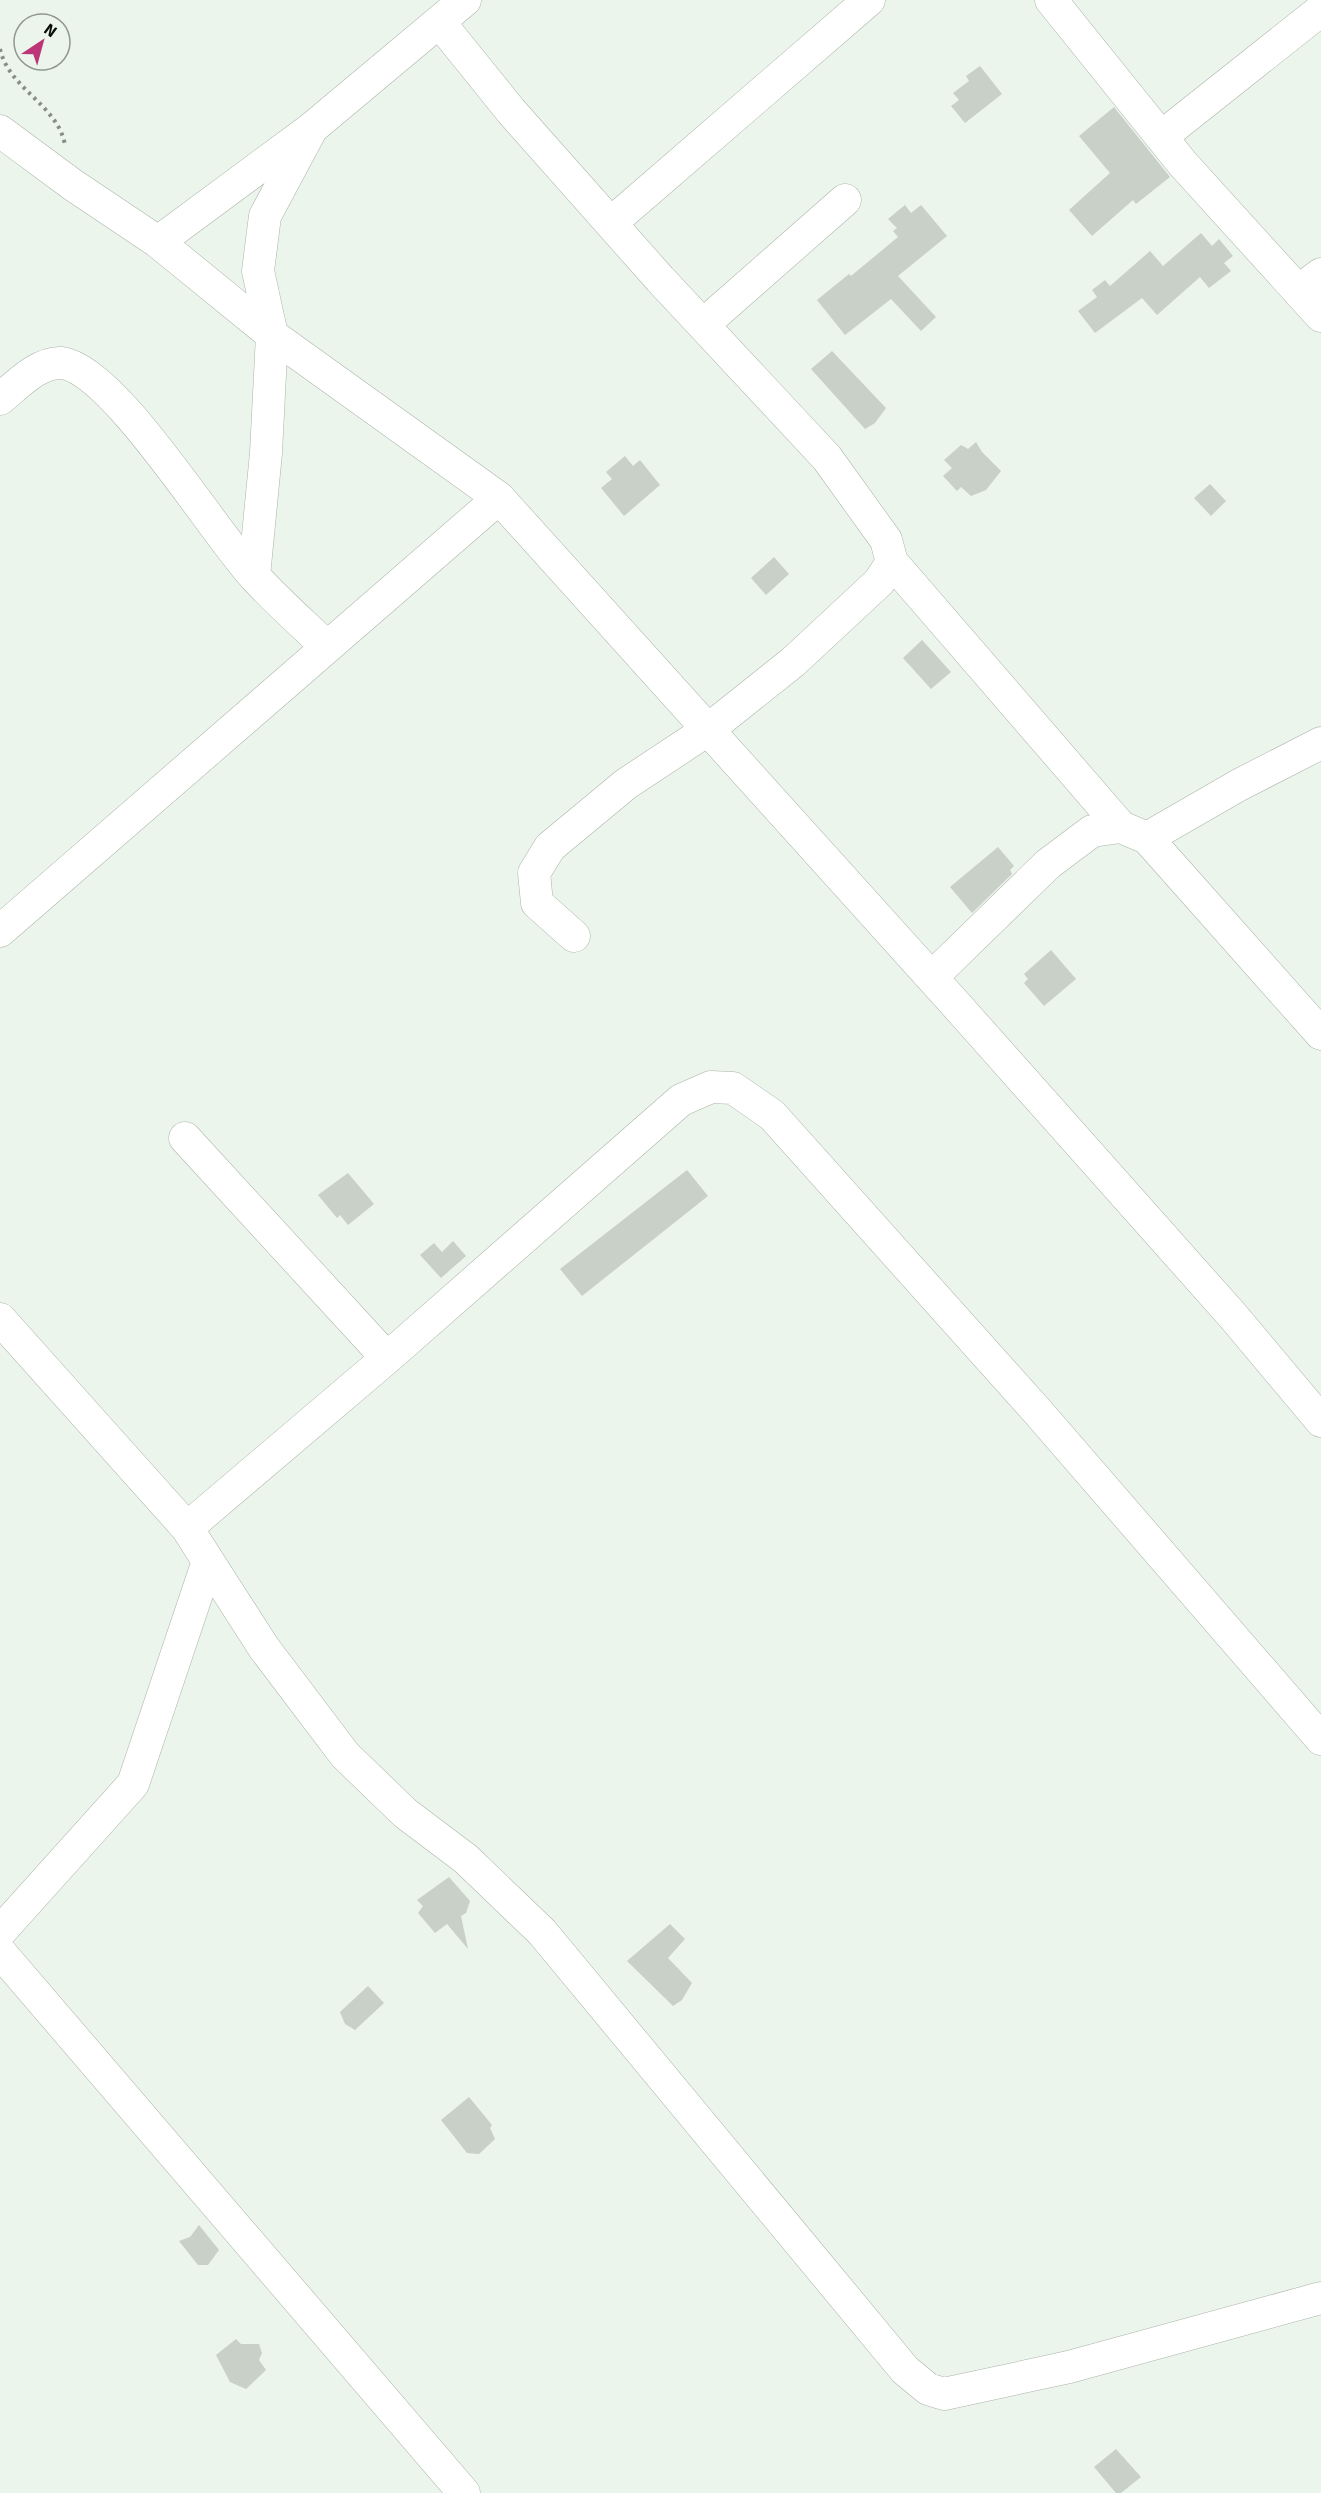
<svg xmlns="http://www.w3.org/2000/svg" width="1321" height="2493" font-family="Signika,sans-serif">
	<rect width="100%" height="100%" fill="#ebf5eb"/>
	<path fill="#c8d0c7" d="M980 66 1002 94 965 123 951 106 959 100 953 93 969 81 966 76Z
		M1114 107 1170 177 1136 204 1133 200 1092 236 1069 210 1110 173 1079 136Z
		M905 205 911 213 921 205 947 236 898 276 936 317 921 331 891 299 845 335 817 300 849 274 851 276 898 237 893 231 897 228 888 219Z
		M1201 233 1212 246 1219 239 1233 256 1224 263 1231 271 1209 288 1200 277 1157 315 1142 298 1095 333 1078 311 1097 297 1092 290 1105 280 1110 286 1150 251 1163 266Z
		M832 351 886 408 875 423 865 429 811 369Z
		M976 442 982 452 1001 471 986 490 971 496 961 487 957 491 943 476 952 468 944 460 961 445 968 449Z
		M625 456 633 466 640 460 660 485 624 516 601 488 612 479 606 472Z
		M1210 484 1226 501 1211 516 1194 498Z
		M774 557 789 574 766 595 751 578Z
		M922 640 951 672 931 689 903 658Z
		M998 847 1014 866 1010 870 1012 874 972 913 950 887Z
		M1051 950 1076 979 1044 1006 1024 983 1028 979 1024 974Z
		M687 1170 708 1196 582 1296 560 1269Z
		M348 1173 374 1204 348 1225 340 1215 337 1218 318 1195Z
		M453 1241 466 1256 441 1278 420 1255 434 1243 442 1252Z
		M449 1877 470 1901 466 1913 461 1916 468 1949 447 1924 435 1933 418 1913 423 1906 417 1900Z
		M670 1924 685 1939 668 1958 692 1983 682 2000 673 2006 627 1961Z
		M368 1986 384 2003 355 2030 345 2024 340 2012Z
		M469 2097 492 2125 490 2128 495 2139 479 2154 467 2153 441 2120Z
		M199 2225 219 2250 208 2265H198L179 2241 190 2237Z
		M236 2339 241 2344H259L262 2353 259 2360 266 2370 246 2389 230 2382 216 2355Z
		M1116 2449 1141 2477 1121 2493H1116L1094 2467Z"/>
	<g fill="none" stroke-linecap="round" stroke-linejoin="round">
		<g stroke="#abb3aa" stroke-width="33">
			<path id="minor" d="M1051 0 1183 164 1321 316
				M440 23 511 111 660 279 827 458 886 540 892 562 1121 827
				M0 131 73 185 158 242 272 335 499 498 959 1008 1233 1316 1321 1421
				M1161 137 1321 10
				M611 223 869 0
				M158 242 312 128 465 0
				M1298 291 1321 274
				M704 324 845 200
				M0 399C16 386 39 361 62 363 115 370 215 535 255 577 278 602 303 624 327 647
				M254 576 266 453 272 335 258 271 265 216 312 128
				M1147 838 1239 785 1321 743
				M0 931 499 498
				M574 936 537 903 534 873 550 847 626 784 709 729 793 662 879 582 892 562
				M932 977 1048 864 1092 831 1121 827 1147 838 1321 1034
				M185 1138 387 1358
				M0 1319 187 1528 264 1648 345 1755 405 1813 466 1859 542 1932 905 2370 928 2389 944 2394 1069 2367 1321 2298
				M187 1528 387 1358 681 1100 711 1087 733 1088 772 1115 1038 1412 1321 1739
				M0 1932 133 1784 208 1561
				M0 1952 464 2493"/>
		</g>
		<path stroke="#878e87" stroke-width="4" stroke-dasharray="3 4.5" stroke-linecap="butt" d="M0 49C9 89 58 105 65 145"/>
		<use href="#minor" stroke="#fff" stroke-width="32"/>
	</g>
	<g transform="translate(42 42) rotate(36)"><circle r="28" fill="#ebf5eb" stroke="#919891" stroke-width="1.5"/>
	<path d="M0-4.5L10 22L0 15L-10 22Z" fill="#bb3578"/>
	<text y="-9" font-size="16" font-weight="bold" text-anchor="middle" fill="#0a0d0a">N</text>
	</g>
</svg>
